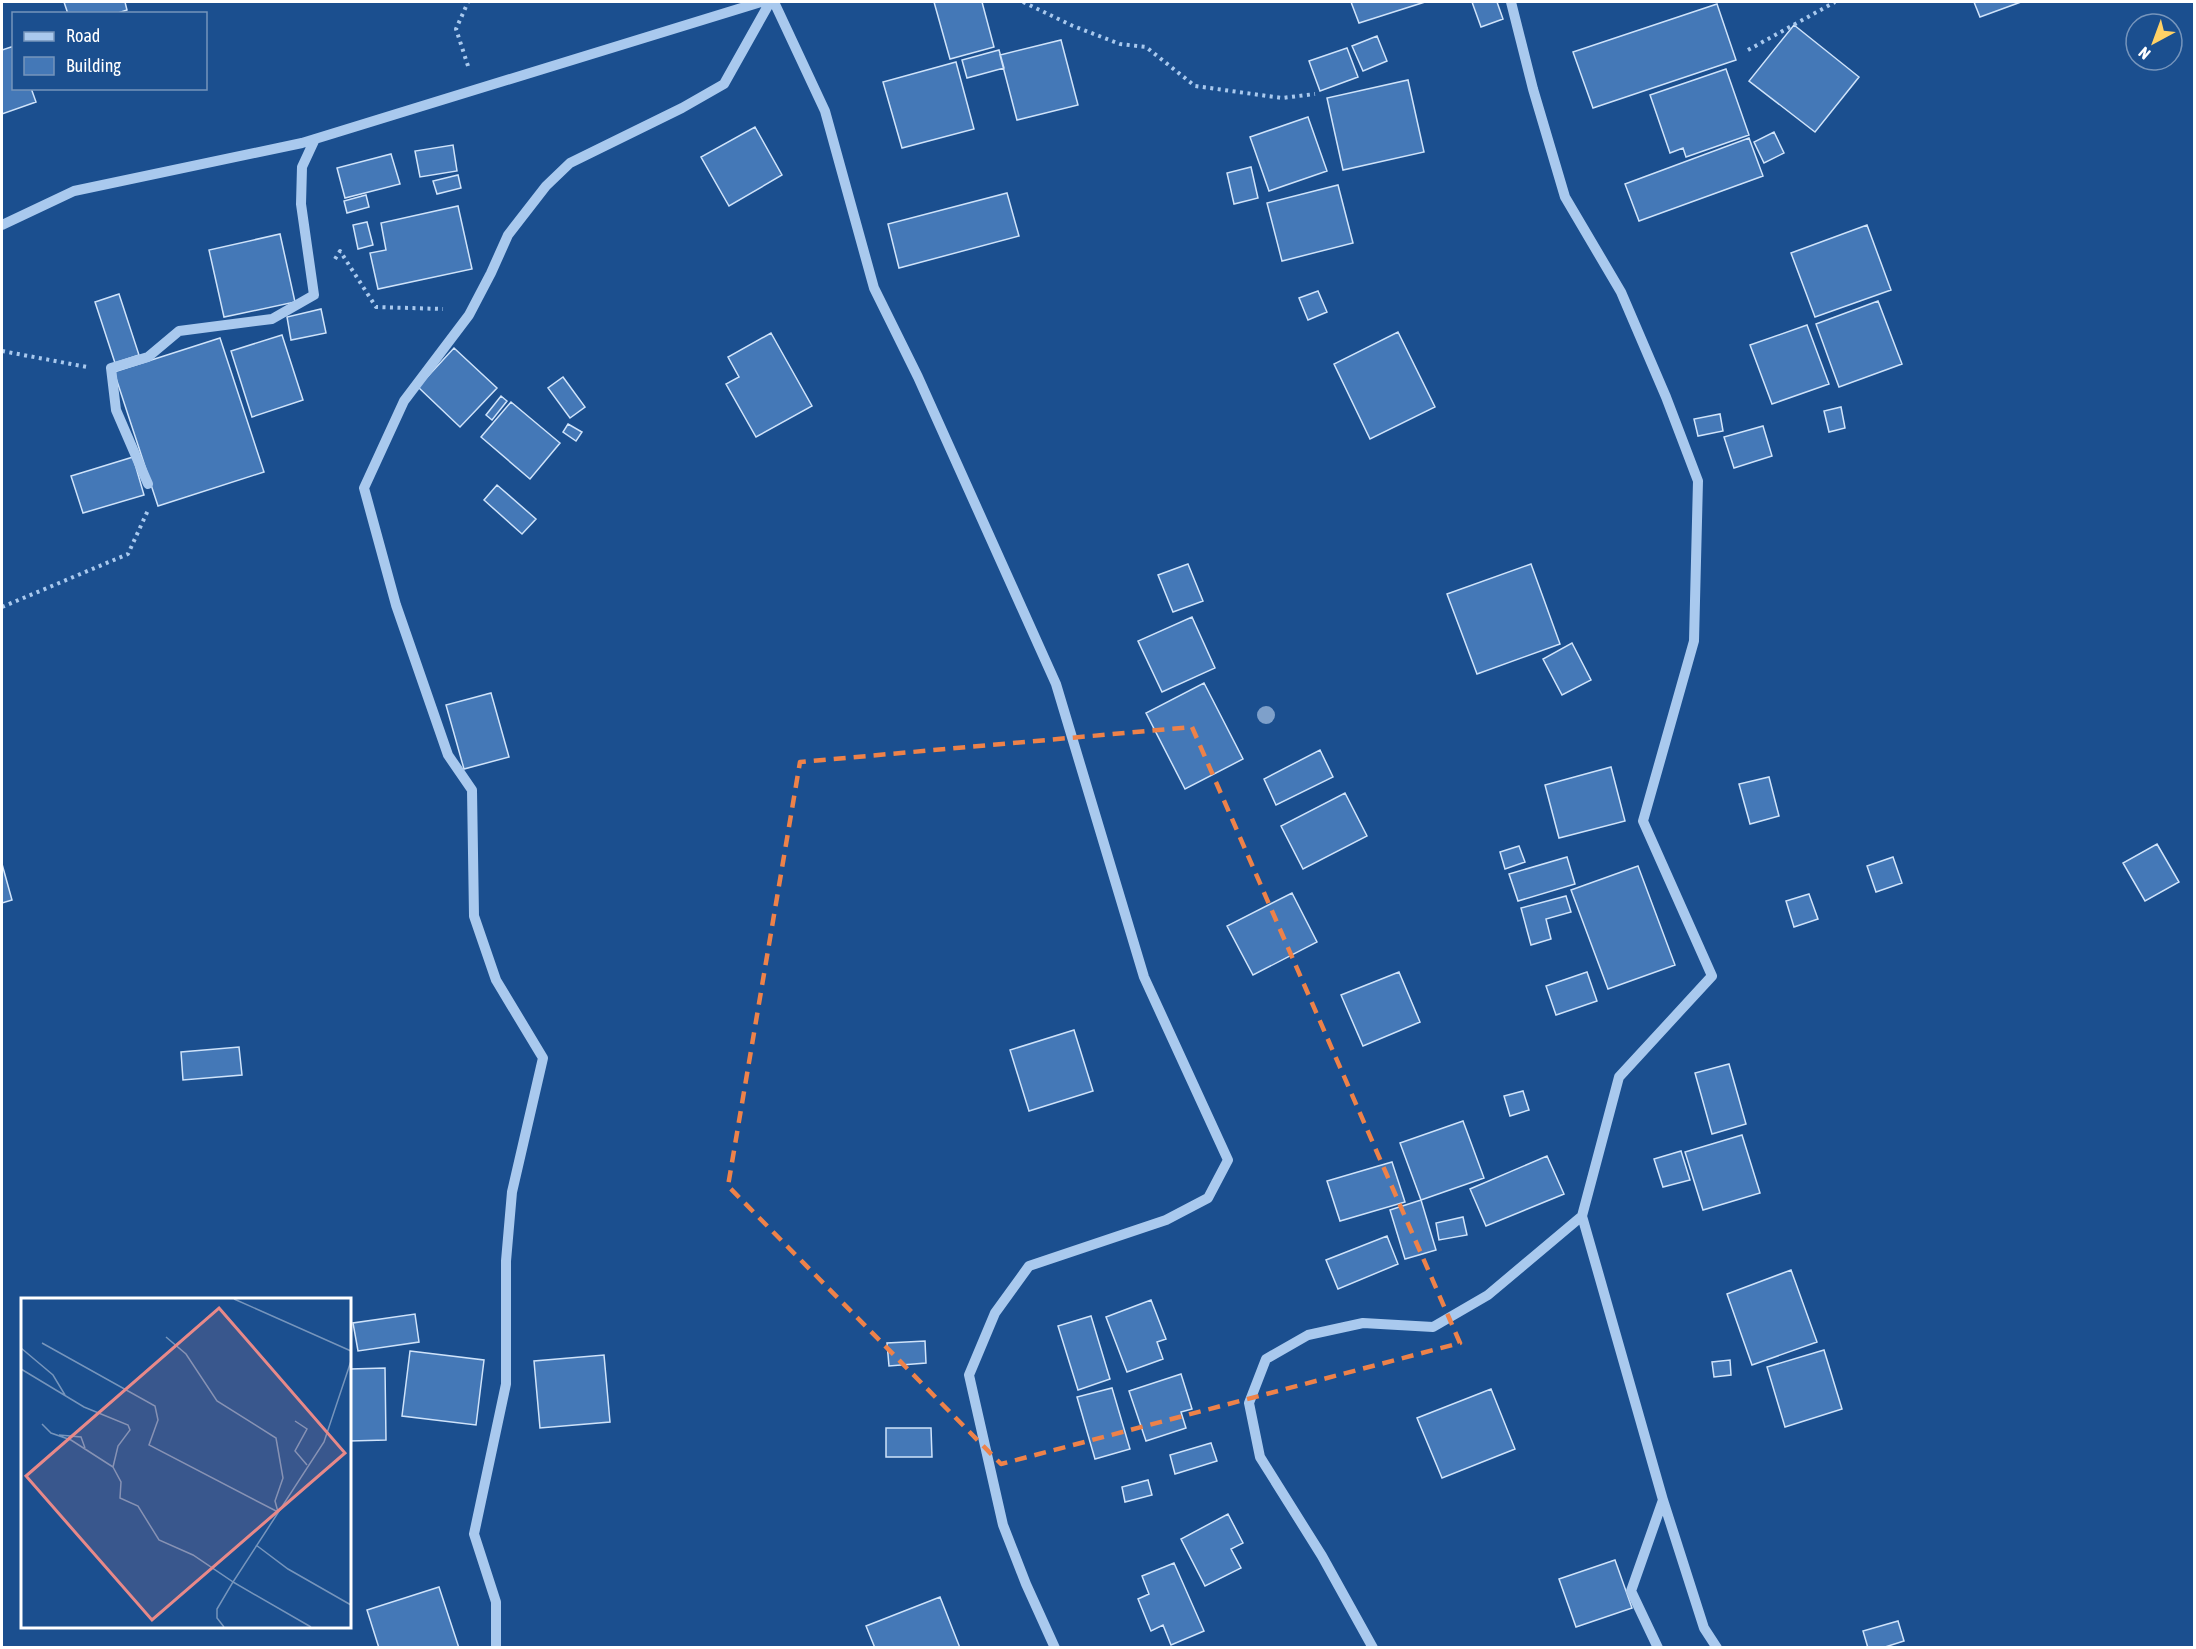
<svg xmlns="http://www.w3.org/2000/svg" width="2196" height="1649" font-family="'Asap Condensed',sans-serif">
	<rect width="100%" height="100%" fill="#1b4f8f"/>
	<path fill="#4478b7" stroke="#cfe3fa" stroke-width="1.5" d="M64 2H125L127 10 115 14H68Z
		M934 2H982L994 47 950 59Z
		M1351 2H1425L1359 23Z
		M1472 2H1497L1503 19 1481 27Z
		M1974 2H2021L1980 17Z
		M1717 4 1736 60 1593 108 1573 52Z
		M1794 25 1859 77 1815 132 1749 81Z
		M1377 36 1387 61 1363 71 1352 46Z
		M1061 40 1078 105 1017 120 1000 55Z
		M14 46V88H31L36 102 2 114V50Z
		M1347 48 1358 77 1320 91 1309 61Z
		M999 50 1004 68 967 78 962 60Z
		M956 62 974 129 902 148 883 82Z
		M1726 69 1749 135 1686 157 1683 148 1670 153 1650 95Z
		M1408 80 1424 152 1343 170 1327 98Z
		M1308 117 1327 171 1269 191 1250 137Z
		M755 127 782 175 729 206 701 157Z
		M1774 132 1784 153 1764 163 1754 142Z
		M1749 138 1763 176 1639 221 1625 184Z
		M453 145 457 171 420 177 415 151Z
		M391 154 400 184 345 198 337 168Z
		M1251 167 1258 198 1234 204 1227 173Z
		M458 175 461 188 437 194 433 181Z
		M1338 185 1353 243 1282 261 1267 203Z
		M1007 193 1019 236 899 268 888 224Z
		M366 195 369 207 347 213 344 201Z
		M458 206 472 269 378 289 370 253 386 250 381 223Z
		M367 222 373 245 358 249 353 225Z
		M1867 225 1891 290 1815 317 1791 253Z
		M280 234 295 302 224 317 209 250Z
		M1318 291 1327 312 1308 320 1299 298Z
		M119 294 139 355 115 363 95 302Z
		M1878 301 1902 364 1839 387 1816 324Z
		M321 309 326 333 291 340 287 317Z
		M1807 325 1829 384 1772 404 1750 345Z
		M1398 332 1435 407 1370 439 1334 364Z
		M771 333 812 406 756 437 726 384 739 377 728 357Z
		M282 335 303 400 252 417 231 351Z
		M220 338 264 472 158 506 114 372Z
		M454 348 497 388 460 427 418 387Z
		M563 377 585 407 570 418 548 388Z
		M501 396 507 401 492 420 486 415Z
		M511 402 560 443 530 479 481 437Z
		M1841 407 1845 428 1829 432 1824 411Z
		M1720 414 1723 431 1698 436 1694 419Z
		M568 424 582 432 576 441 563 432Z
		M1763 426 1772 456 1734 468 1724 437Z
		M133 457 144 495 83 513 71 476Z
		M497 485 536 519 522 534 484 500Z
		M1188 564 1203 601 1173 612 1158 575Z
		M1531 564 1560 644 1477 674 1447 594Z
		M1192 617 1215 668 1162 692 1138 641Z
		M1572 643 1591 680 1562 695 1543 659Z
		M1204 683 1243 759 1185 789 1146 713Z
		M491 693 509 757 464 769 446 705Z
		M1320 750 1333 777 1276 805 1264 779Z
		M1611 767 1625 821 1559 838 1545 785Z
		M1769 777 1779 816 1750 824 1739 784Z
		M1345 793 1367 836 1303 869 1281 826Z
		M2157 844 2179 882 2145 901 2123 863Z
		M1519 846 1525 862 1505 869 1500 852Z
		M1567 857 1575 884 1518 901 1509 874Z
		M1893 857 1902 883 1876 892 1867 866Z
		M2 864 12 900 2 903Z
		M1638 866 1675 965 1608 989 1571 890Z
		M1292 893 1317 942 1253 975 1227 926Z
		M1809 894 1818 919 1794 927 1786 901Z
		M1566 896 1571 912 1546 919 1551 939 1531 945 1521 908Z
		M1399 972 1420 1022 1363 1046 1341 995Z
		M1587 972 1597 1001 1556 1015 1546 986Z
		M1074 1030 1093 1091 1029 1111 1010 1050Z
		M239 1047 242 1075 183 1080 181 1052Z
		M1729 1064 1746 1124 1712 1134 1695 1073Z
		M1523 1091 1529 1110 1510 1116 1504 1096Z
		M1463 1121 1484 1178 1421 1200 1400 1143Z
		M1742 1135 1760 1193 1703 1210 1685 1152Z
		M1681 1151 1690 1180 1663 1187 1654 1159Z
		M1547 1156 1564 1194 1486 1226 1470 1189Z
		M1392 1162 1405 1202 1340 1221 1327 1181Z
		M1421 1200 1436 1250 1405 1259 1390 1210Z
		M1463 1217 1467 1235 1439 1240 1436 1223Z
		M1387 1236 1398 1264 1338 1289 1326 1260Z
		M1791 1270 1817 1342 1752 1365 1727 1294Z
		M1151 1300 1166 1339 1157 1342 1163 1359 1127 1372 1106 1317Z
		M415 1314 419 1342 358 1351 353 1323Z
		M1091 1316 1110 1379 1078 1390 1058 1326Z
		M925 1341 926 1363 889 1366 887 1343Z
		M1824 1350 1842 1409 1785 1427 1767 1367Z
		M410 1351 484 1360 476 1425 402 1416Z
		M604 1355 610 1422 540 1428 534 1361Z
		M1730 1360 1731 1375 1714 1377 1712 1362Z
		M385 1368 386 1440 350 1441V1369Z
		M1181 1374 1192 1409 1181 1412 1186 1428 1146 1441 1129 1391Z
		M1112 1388 1130 1449 1095 1459 1077 1397Z
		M1491 1389 1515 1449 1442 1478 1417 1418Z
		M886 1428H931L932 1457H886Z
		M1211 1443 1217 1461 1175 1474 1170 1455Z
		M1148 1480 1152 1495 1125 1502 1122 1487Z
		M1228 1514 1243 1543 1231 1549 1241 1568 1205 1586 1181 1539Z
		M1615 1560 1632 1608 1576 1627 1559 1579Z
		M1174 1563 1204 1631 1171 1645 1163 1625 1151 1631 1138 1599 1149 1594 1142 1576Z
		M439 1587 459 1648H379L367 1610Z
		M940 1597 960 1648H875L866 1626Z
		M1898 1621 1904 1641 1882 1648H1868L1863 1631Z"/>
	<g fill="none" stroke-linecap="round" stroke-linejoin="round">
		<path stroke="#a9c9ee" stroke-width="4" stroke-dasharray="3 4.5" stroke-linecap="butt" d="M1023 2 1073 26 1120 44 1146 47 1195 86 1282 98 1315 94
			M1748 50 1835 2
			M468 66 456 29 468 2
			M335 259 340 251 376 307 443 309
			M2 351 87 367
			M2 607 128 554 149 508"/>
		<path stroke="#a9c9ee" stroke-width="10" d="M774 2 825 111 874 288 918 377 1056 684 1144 977 1228 1160 1208 1198 1166 1220 1029 1266 995 1313 969 1375 1003 1525 1026 1584 1055 1648
			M2 225 74 191 302 143 761 2
			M148 484 116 410 111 368 148 357 179 331 272 319 314 295 301 204 302 167 315 139
			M1582 1216 1663 1500 1704 1628 1717 1648
			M496 1648V1602L474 1534 506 1384V1261L512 1192 543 1058 496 980 474 916 472 790 448 755 396 605 364 488 404 401 469 315 491 273 508 235 546 186 570 163 682 108 724 84 770 2
			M1373 1648 1322 1556 1260 1457 1249 1403 1266 1359 1308 1335 1363 1323 1433 1327 1488 1295 1582 1216 1619 1077 1712 976 1643 821 1694 641 1698 481 1666 397 1621 292 1565 197 1533 89 1511 2
			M1658 1648 1631 1591 1663 1500"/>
	</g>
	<circle fill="#7ea0ca" cx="1266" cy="715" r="9"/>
	<path fill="none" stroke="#ee8249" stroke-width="4.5" stroke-dasharray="12 8" stroke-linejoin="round" d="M1192 727 1460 1343 1001 1464 728 1186 800 762Z"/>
	<g transform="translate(21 1298)">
		<rect width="330" height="330" fill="#1b4f8f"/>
		<path fill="none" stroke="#7695bc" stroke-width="1.5" d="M213 1 330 53M145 39 165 56 196 103 255 140 262 180 254 203 257 214M21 45 134 108 137 122 128 147 257 214M0 50 32 77 44 97M0 71 63 109 107 127 109 132 97 148 92 169 100 184 99 200 117 208 138 242 172 257 212 284 196 311V320L203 329M274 123 286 131 274 153 286 167M21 126 30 135 50 142 92 169M38 137 60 139 64 150M235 247 267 271 330 307M290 329 212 284 303 144 330 63"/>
		<path fill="#e88989" fill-opacity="0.15" stroke="#e88989" stroke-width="3" d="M198 10 324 155 131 322 5 178Z"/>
		<rect width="330" height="330" fill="none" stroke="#fff" stroke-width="3"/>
	</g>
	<rect width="2196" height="1649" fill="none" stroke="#ffffff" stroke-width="6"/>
	<rect x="12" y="12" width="195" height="78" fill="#1b4f8f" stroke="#7695bc" stroke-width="1.5"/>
	<rect x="24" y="32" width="30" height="9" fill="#a9c9ee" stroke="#7695bc" stroke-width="1.5"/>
	<text x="66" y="42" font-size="18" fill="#ffffff">Road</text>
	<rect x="24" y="57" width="30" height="18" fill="#4478b7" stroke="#7695bc" stroke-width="1.5"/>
	<text x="66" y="72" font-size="18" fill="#ffffff">Building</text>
	<g transform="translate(2154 42) rotate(221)"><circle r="28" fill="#1b4f8f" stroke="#7695bc" stroke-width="1.5"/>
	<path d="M0-4.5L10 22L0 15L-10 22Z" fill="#ffd166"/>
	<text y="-9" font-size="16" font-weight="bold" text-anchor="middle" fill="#ffffff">N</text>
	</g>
</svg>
